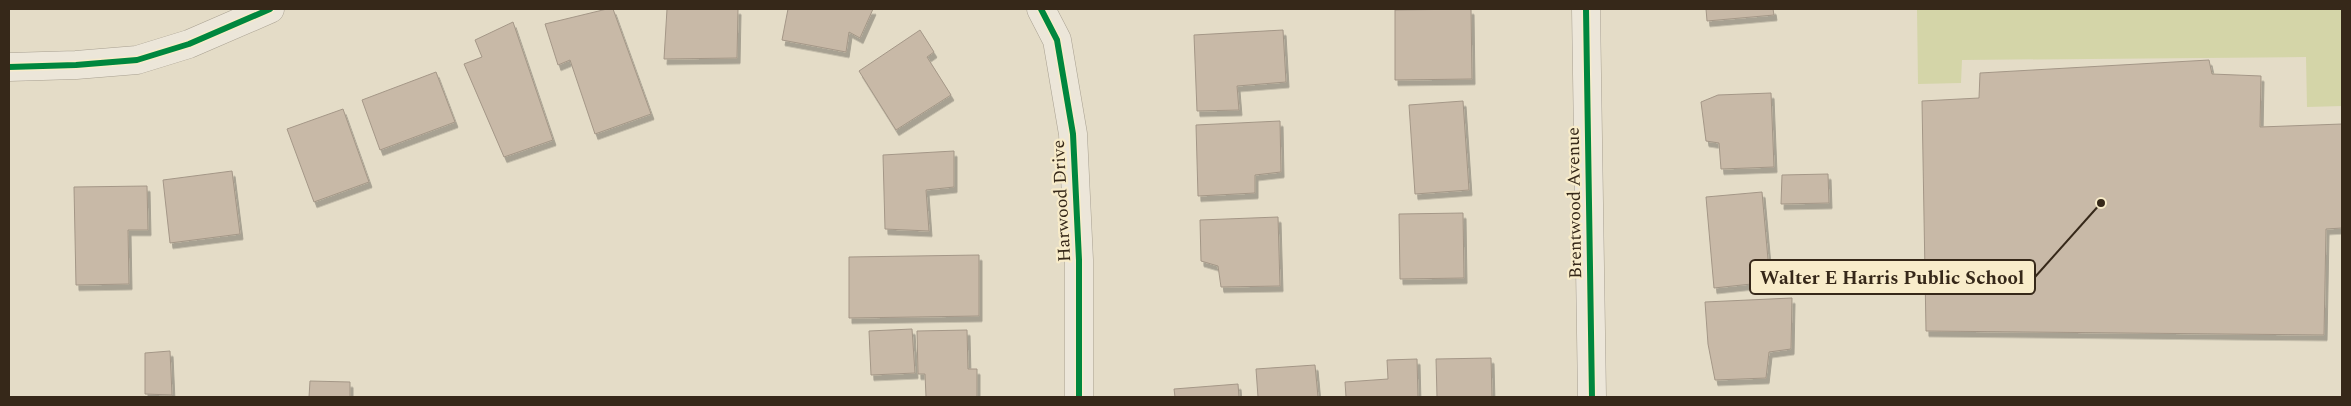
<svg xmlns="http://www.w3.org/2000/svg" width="2351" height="406" font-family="Spectral,serif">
	<defs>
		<filter id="shadow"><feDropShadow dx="3" dy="5.5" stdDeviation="0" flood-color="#0004"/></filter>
	</defs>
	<rect width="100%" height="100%" fill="#e4dcc7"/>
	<path fill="#d4d5a8" d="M1917 9H2342V106L2307 107 2306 57 1962 60 1961 83 1918 84Z"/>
	<path fill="#c8b9a7" stroke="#a49787" filter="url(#shadow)" d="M607 9H613L651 114 595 134 570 60 558 65 545 24Z
		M667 9H738L737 58 664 59Z
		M788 9H873L860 38 849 32 846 52 782 40Z
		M1471 9 1472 79 1395 80V10Z
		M1706 9H1773L1774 15 1707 21Z
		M513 22 553 140 504 157 464 64 482 57 475 40Z
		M920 30 934 52 927 57 951 95 896 130 859 71Z
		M1283 30 1286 82 1237 86 1239 110 1197 111 1194 35Z
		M2209 60 2212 74 2261 76 2260 127 2342 124V228L2326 229 2324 335 1926 331 1922 101 1979 98 1980 73Z
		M436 72 455 122 380 150 362 100Z
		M1771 93 1774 167 1721 169 1719 143 1706 141 1701 102 1718 95Z
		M1463 101 1469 190 1415 194 1409 105Z
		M343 109 369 182 314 202 287 129Z
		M1280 121 1281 172 1255 175V193L1198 196 1196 125Z
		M954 151V187L926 190 929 231 885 229 883 155Z
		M232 171 240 234 170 243 163 180Z
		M1828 174 1829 203 1781 204 1782 175Z
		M147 186 148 230H128L129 284 76 285 74 187Z
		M1762 192 1770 282 1714 288 1706 197Z
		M1463 213 1464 278 1400 279 1399 214Z
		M1278 217 1280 286 1221 287 1218 266 1201 261 1200 220Z
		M979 255V316L849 318V257Z
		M1792 298 1791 349 1769 352 1766 378 1715 380 1708 344 1705 302Z
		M912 329 915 373 871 375 869 331Z
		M967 330 968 369H977V397H926L925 374H918L917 331Z
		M170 351 172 395 145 394V353Z
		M1491 358 1492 397H1437L1436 359Z
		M1417 359 1418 397H1346L1345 382 1388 379 1387 360Z
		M1315 365 1318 397H1258L1256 369Z
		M310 381 350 382V397H309Z
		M1238 384 1239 397H1175L1174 389Z"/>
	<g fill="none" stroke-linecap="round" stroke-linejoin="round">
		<g stroke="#a8a091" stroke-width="29">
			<path id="minor" d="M1041 9 1057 40 1073 134 1079 260V397
				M1586 9 1592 397
				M9 67 76 65 137 60 189 44 270 9"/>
		</g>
		<use href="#minor" stroke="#ece6d9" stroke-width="28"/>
		<g stroke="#f8ecca" stroke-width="9">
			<path id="cycleway" d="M1041 9 1057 40 1073 134 1079 260V397
				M1586 9 1592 397
				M9 67 76 65 137 60 189 44 270 9"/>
		</g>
		<use href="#cycleway" stroke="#00873e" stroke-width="6"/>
	</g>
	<g text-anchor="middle" stroke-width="4.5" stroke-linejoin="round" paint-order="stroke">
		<g font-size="18" fill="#362819" stroke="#f8ecca">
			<text transform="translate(1061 201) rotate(-93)" y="6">Harwood Drive</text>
			<text transform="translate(1574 203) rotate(-91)" y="6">Brentwood Avenue</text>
		</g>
	</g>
	<path fill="none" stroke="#362819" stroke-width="2" d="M2101 203L2035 277"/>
	<circle fill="#362819" stroke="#f8ecca" stroke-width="2" cx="2101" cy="203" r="5"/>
	<rect fill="#f8ecca" stroke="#362819" stroke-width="2" x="1750" y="260" width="285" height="34" rx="5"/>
	<g font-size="19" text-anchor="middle" font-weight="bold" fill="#362819">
		<text x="1892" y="284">Walter E Harris Public School</text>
	</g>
	<rect width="2351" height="406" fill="none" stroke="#362819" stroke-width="20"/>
</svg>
